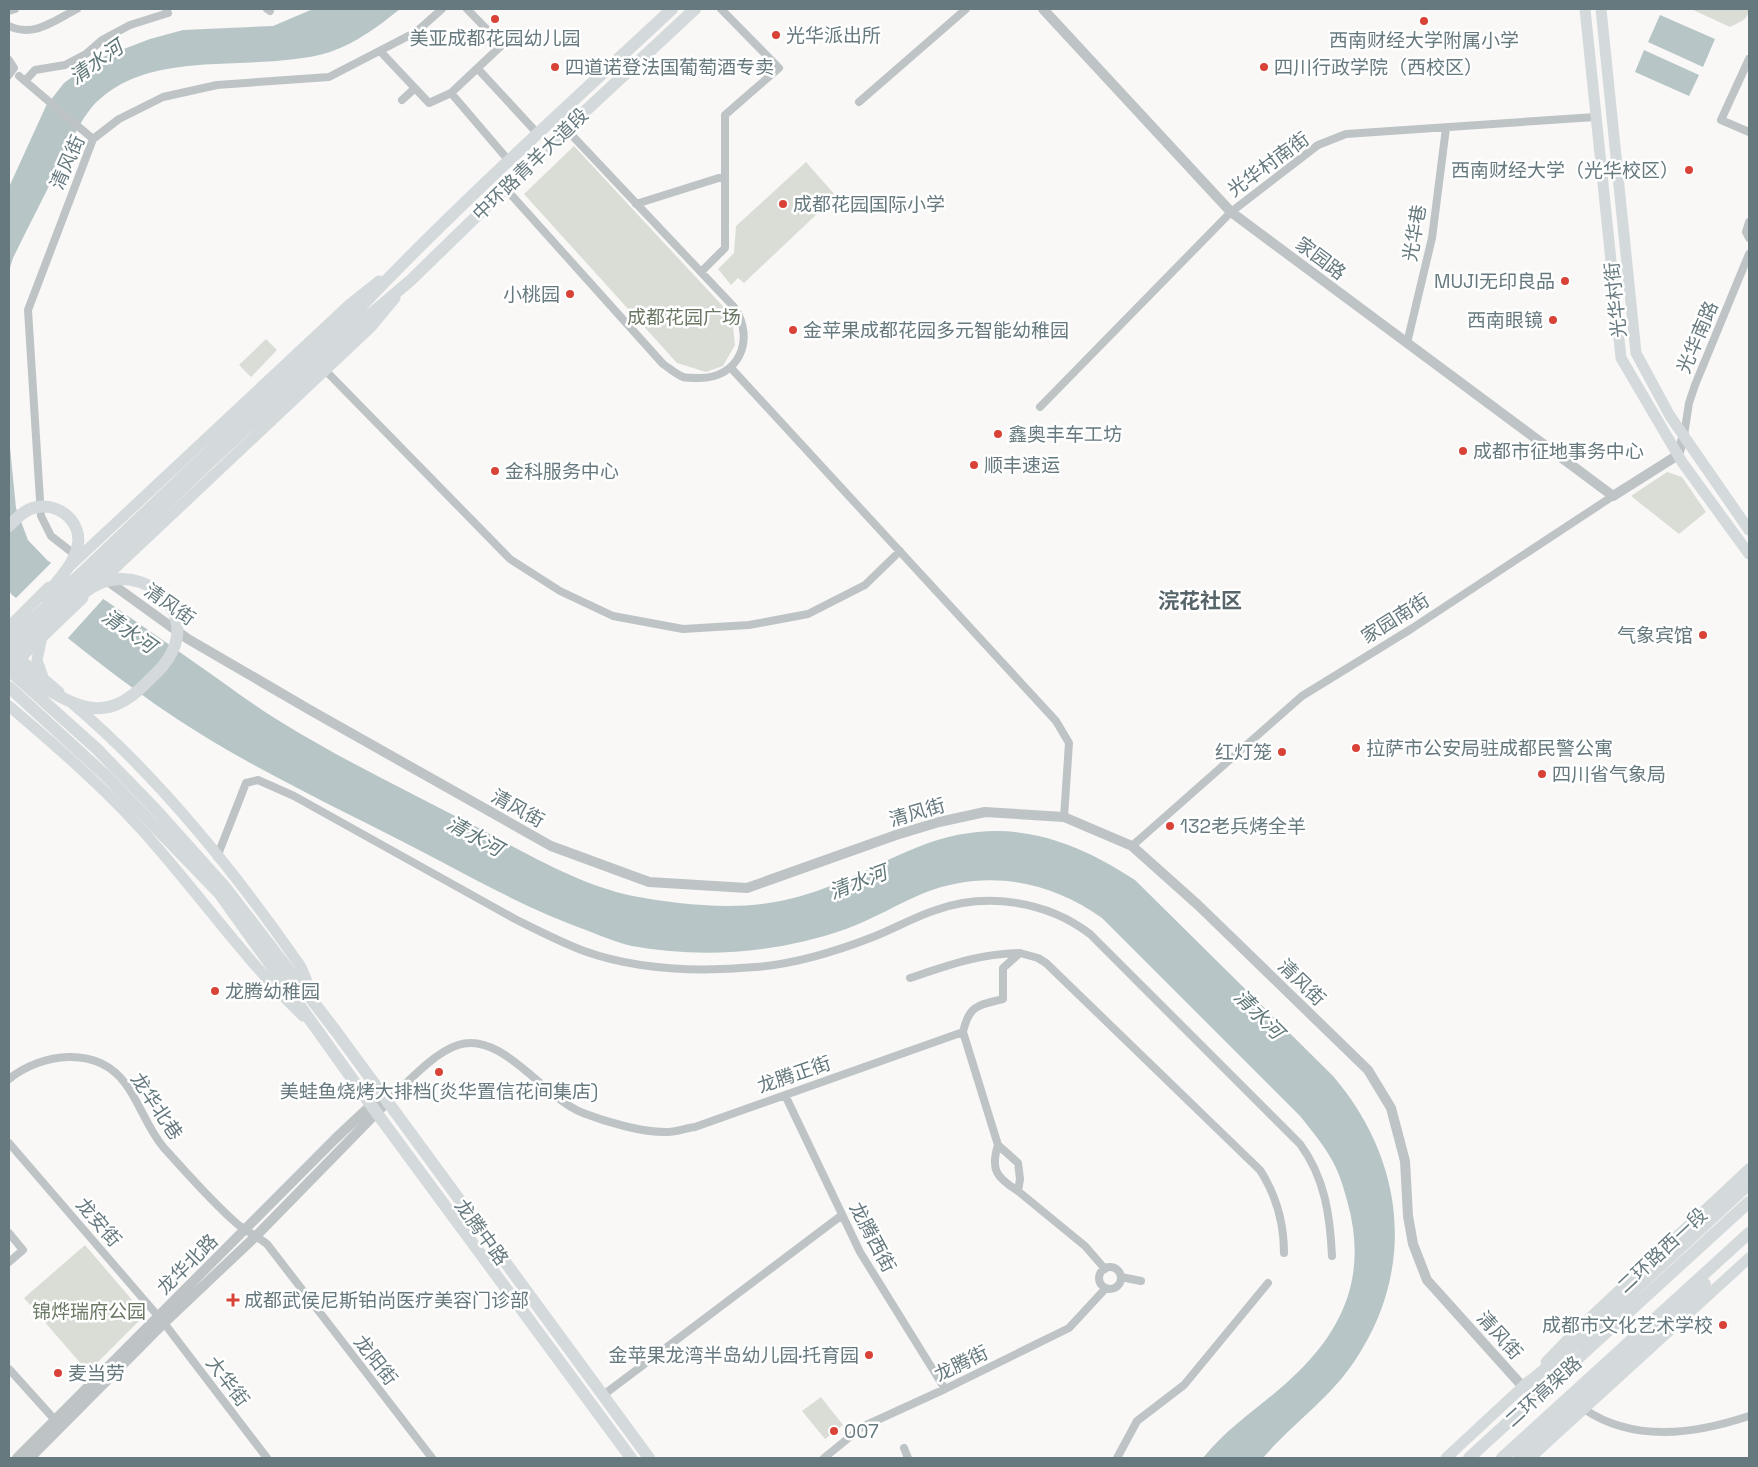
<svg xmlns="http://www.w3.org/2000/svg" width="1758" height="1467" font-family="'Space Grotesk','Noto Sans SC',sans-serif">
	<rect width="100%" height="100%" fill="#f9f8f6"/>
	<path fill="#daddd6" d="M1691 9H1749C1749 20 1739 22 1730 27Z
		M574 146 732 316 735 345 723 366 706 372 677 363 524 194Z
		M806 162 836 196 744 283 738 278 731 285 718 269 734 253 736 226Z
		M266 339 277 350 251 377 239 365Z
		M1667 472 1682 477 1706 512 1679 534 1631 496Z
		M85 1245 138 1307 140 1320 88 1372 24 1298Z
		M821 1397 843 1425 825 1439 802 1411Z"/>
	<path fill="#b7c5c7" d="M313 9H400C379 26 356 43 330 52 256 75 148 44 92 107 79 122 71 143 62 160 46 193 29 225 13 258L9 271V187L46 106 64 83 95 60 150 39 183 30 273 26Z
		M1660 15 1715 39 1703 67 1648 42Z
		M1644 50 1699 75 1689 96 1635 72Z
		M9 437 16 508 28 540 47 560C98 595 150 631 201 667 227 685 253 705 281 722 341 759 405 790 467 822 519 849 576 884 633 896 687 906 748 912 801 896 842 885 879 862 918 847 999 815 1065 834 1135 880L1333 1076C1405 1160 1417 1269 1354 1362 1330 1398 1291 1425 1263 1458H1203C1231 1423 1267 1403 1298 1372 1347 1324 1366 1271 1348 1204 1344 1189 1340 1175 1333 1162 1324 1145 1312 1131 1300 1116L1102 918C1049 880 985 869 924 893 898 904 873 919 846 929 777 953 704 959 632 946 618 943 604 937 591 932 538 913 488 887 438 860 351 814 259 773 177 719 119 681 67 636 12 595L9 591Z"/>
	<path fill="#f9f8f6" d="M53 561 105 597 67 639 15 599Z"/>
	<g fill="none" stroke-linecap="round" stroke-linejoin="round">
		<path stroke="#bec4c6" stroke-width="8" d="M267 9 270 11
			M9 11 15 9
			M9 26C34 38 55 20 77 9
			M380 51 429 103 451 93 502 45 467 9
			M1749 59 1721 120 1749 132
			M9 60 14 68 9 75
			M478 69 538 134
			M19 76 93 139
			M25 81 35 70 65 65 86 54 102 40 130 25 168 13 166 9
			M451 93 509 161
			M402 100 414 89
			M859 102 966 9
			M505 188 663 364C669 368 676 374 683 377 687 378 693 378 698 378 739 379 756 339 734 307L566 129
			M636 204 725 176
			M1749 222 1746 232 1749 238
			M701 272 725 248V115L779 68 721 9
			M1407 343 1432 238 1446 128
			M731 368 1056 721 1069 743 1064 817
			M325 370 510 559 560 591 613 616 683 629 749 625 808 614 865 585 900 551
			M1040 407 1231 212 1318 145 1346 134 1595 117
			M1684 435 1689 403 1695 385 1749 254
			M78 557 51 536 41 516 28 310 93 139 119 119 163 97 217 85 329 77 416 32 442 9
			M1132 846 1302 696 1411 629 1613 496
			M217 857 246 783 258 780 294 796 515 919C537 930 560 942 584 951 637 970 700 972 756 967 795 964 837 951 873 937 894 929 914 917 936 910 987 892 1047 901 1090 934L1300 1144C1325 1178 1330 1215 1332 1256
			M910 978C949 965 978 954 1020 953
			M963 1032C969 1005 978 1005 1003 999V968L1020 953 1038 958 1046 963 1260 1170C1276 1195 1284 1223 1284 1253
			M9 1079C42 1053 96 1045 125 1083 140 1103 147 1128 164 1148 187 1173 210 1200 235 1222 245 1231 257 1236 267 1244L432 1458
			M785 1095 860 1252 945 1389
			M387 1102C406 1084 433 1053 458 1045 502 1030 544 1098 583 1113 606 1122 644 1133 668 1132 677 1132 686 1128 695 1127L963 1032 998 1145 1018 1163 1020 1179 1018 1191 1085 1246 1105 1269
			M9 1143 164 1323 267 1458
			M998 1145C990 1170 997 1178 1018 1191
			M9 1233 23 1250 9 1262
			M1099 1278a11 11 0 1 1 22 0a11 11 0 1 1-22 0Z
			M1121 1277 1141 1281
			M9 1369 55 1420
			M602 1396 842 1215
			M1584 1409C1634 1443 1695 1434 1749 1416
			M904 1448 908 1458
			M824 1458 862 1427 945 1389 1069 1328 1106 1288
			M1117 1458 1137 1421 1184 1385 1268 1283"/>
		<path stroke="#bec4c6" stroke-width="10" d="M1043 9 1231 212 1613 496 1678 455 1684 435
			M105 579 188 639 310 710 551 846 649 882 747 888 896 835 939 822 985 812 1064 817 1132 846 1198 905 1368 1070 1391 1108 1405 1161 1408 1216 1413 1244 1427 1280 1523 1387
			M17 1458 336 1138 382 1095
			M30 1458 164 1323 256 1236 387 1102"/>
		<path stroke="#d4d9db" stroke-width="11" d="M1585 9 1621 358 1682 462 1749 554
			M1601 9 1636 353 1670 416 1749 530
			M71 565 350 304 379 281
			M97 585 371 327 395 298
			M9 627 49 587
			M42 637 37 660 43 677
			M14 654 59 692
			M9 669 83 598
			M73 704C159 777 235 872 299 964 305 973 307 985 313 995
			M9 706C55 745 101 785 142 830 197 891 244 959 303 1016
			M1546 1362 1578 1329 1749 1169
			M1446 1458 1529 1381
			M1530 1458 1749 1258"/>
		<path stroke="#d4d9db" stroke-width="12" d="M9 526C17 518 25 509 37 507 61 503 84 524 77 549 72 567 56 582 45 597
			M9 642 357 311C457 205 566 108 672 9
			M9 655 210 462 365 319 411 280 566 129 695 9
			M9 670 97 749 157 811 225 887 335 1030 649 1458
			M19 672C41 684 68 706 94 708 114 710 131 698 144 685 155 674 167 664 173 650 191 610 150 572 111 580 96 582 84 593 72 602
			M9 687 105 775 219 893 376 1112 631 1458"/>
		<path stroke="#d4d9db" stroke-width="12" d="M1523 1387 1583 1338 1749 1184
			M1469 1458 1749 1202
			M1502 1458 1749 1233
			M1519 1458 1705 1284"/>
	</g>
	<g fill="#d84237" stroke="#fff" stroke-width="2">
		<circle cx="495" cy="19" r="5"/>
		<circle cx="1424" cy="21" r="5"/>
		<circle cx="776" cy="35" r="5"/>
		<circle cx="555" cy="67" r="5"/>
		<circle cx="1264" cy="67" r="5"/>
		<circle cx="1689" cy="170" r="5"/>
		<circle cx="783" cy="204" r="5"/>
		<circle cx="1565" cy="281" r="5"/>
		<circle cx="570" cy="294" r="5"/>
		<circle cx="1553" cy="320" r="5"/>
		<circle cx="793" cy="330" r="5"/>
		<circle cx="998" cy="434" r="5"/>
		<circle cx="1463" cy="451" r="5"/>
		<circle cx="974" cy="465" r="5"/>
		<circle cx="495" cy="471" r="5"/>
		<circle cx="1703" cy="635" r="5"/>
		<circle cx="1356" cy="748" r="5"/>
		<circle cx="1282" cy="752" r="5"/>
		<circle cx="1542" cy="774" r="5"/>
		<circle cx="1170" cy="826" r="5"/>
		<circle cx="215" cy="991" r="5"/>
		<circle cx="439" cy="1072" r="5"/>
		<path d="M230.5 1292.5h5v5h5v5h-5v5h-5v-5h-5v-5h5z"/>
		<circle cx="1723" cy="1325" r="5"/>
		<circle cx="869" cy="1355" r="5"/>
		<circle cx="58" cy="1373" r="5"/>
		<circle cx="834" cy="1431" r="5"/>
	</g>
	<g text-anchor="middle" stroke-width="5" stroke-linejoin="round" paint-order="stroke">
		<g font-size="19" fill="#66797f" stroke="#fff" text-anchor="start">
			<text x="786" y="42">光华派出所</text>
			<text x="495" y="45" text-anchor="middle">美亚成都花园幼儿园</text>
			<text x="1424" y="47" text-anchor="middle">西南财经大学附属小学</text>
			<text x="565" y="74">四道诺登法国葡萄酒专卖</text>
			<text x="1274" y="74">四川行政学院（西校区）</text>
			<text x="1679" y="177" text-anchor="end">西南财经大学（光华校区）</text>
			<text x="793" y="211">成都花园国际小学</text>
			<text x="1555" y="288" text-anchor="end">MUJI无印良品</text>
			<text x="560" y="301" text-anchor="end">小桃园</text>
			<text x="1543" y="327" text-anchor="end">西南眼镜</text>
			<text x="803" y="337">金苹果成都花园多元智能幼稚园</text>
			<text x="1008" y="441">鑫奥丰车工坊</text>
			<text x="1473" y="458">成都市征地事务中心</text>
			<text x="984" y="472">顺丰速运</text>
			<text x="505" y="478">金科服务中心</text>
			<text x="1693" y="642" text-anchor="end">气象宾馆</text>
			<text x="1366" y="755">拉萨市公安局驻成都民警公寓</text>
			<text x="1272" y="759" text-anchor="end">红灯笼</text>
			<text x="1552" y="781">四川省气象局</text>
			<text x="1180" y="833">132老兵烤全羊</text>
			<text x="225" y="998">龙腾幼稚园</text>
			<text x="439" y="1098" text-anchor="middle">美蛙鱼烧烤大排档(炎华置信花间集店)</text>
			<text x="244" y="1307">成都武侯尼斯铂尚医疗美容门诊部</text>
			<text x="1713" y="1332" text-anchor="end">成都市文化艺术学校</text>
			<text x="859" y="1362" text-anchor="end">金苹果龙湾半岛幼儿园·托育园</text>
			<text x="68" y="1380">麦当劳</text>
			<text x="844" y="1438">007</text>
		</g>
		<g font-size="19" fill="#66797f" stroke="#fff">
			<text transform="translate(67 162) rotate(-66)" y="7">清风街</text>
			<text transform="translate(530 164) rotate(-44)" y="7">中环路青羊大道段</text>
			<text transform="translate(1268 164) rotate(-36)" y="7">光华村南街</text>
			<text transform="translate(1414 233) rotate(-80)" y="7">光华巷</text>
			<text transform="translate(1321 258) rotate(37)" y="7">家园路</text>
			<text transform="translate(1615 300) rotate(-96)" y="7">光华村街</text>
			<text transform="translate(1697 337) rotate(-67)" y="7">光华南路</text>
			<text transform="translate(170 604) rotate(35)" y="7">清风街</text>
			<text transform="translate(1395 618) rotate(-32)" y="7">家园南街</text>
			<text transform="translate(518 808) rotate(29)" y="7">清风街</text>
			<text transform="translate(917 812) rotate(-16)" y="7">清风街</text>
			<text transform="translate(1302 982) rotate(44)" y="7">清风街</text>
			<text transform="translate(794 1074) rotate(-19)" y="7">龙腾正街</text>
			<text transform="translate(157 1106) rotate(56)" y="7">龙华北巷</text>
			<text transform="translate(99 1222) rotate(49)" y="7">龙安街</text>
			<text transform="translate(482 1232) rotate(54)" y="7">龙腾中路</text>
			<text transform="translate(873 1237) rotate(62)" y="7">龙腾西街</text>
			<text transform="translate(1662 1250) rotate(-43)" y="7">二环路西一段</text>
			<text transform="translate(187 1264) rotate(-45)" y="7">龙华北路</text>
			<text transform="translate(1500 1335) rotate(48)" y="7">清风街</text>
			<text transform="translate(376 1360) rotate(52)" y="7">龙阳街</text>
			<text transform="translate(961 1363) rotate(-26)" y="7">龙腾街</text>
			<text transform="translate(228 1381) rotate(53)" y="7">大华街</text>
			<text transform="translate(1543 1391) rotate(-42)" y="7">二环高架路</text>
		</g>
		<g font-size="19" fill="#6b7864" stroke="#fff">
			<text x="684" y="324">成都花园广场</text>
			<text x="89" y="1318">锦烨瑞府公园</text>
		</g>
		<g font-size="20" font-style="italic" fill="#607779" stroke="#fff">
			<text transform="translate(96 62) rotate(-35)" y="7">清水河</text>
			<text transform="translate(129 631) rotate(35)" y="7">清水河</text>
			<text transform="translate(475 836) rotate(29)" y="7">清水河</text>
			<text transform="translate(858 882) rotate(-21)" y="7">清水河</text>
			<text transform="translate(1259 1014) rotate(45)" y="7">清水河</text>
		</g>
		<g font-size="21" font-weight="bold" fill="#57656b" stroke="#fff">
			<text x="1200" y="608">浣花社区</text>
		</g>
	</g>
	<rect width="1758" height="1467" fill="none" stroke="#66797f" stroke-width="20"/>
</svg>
